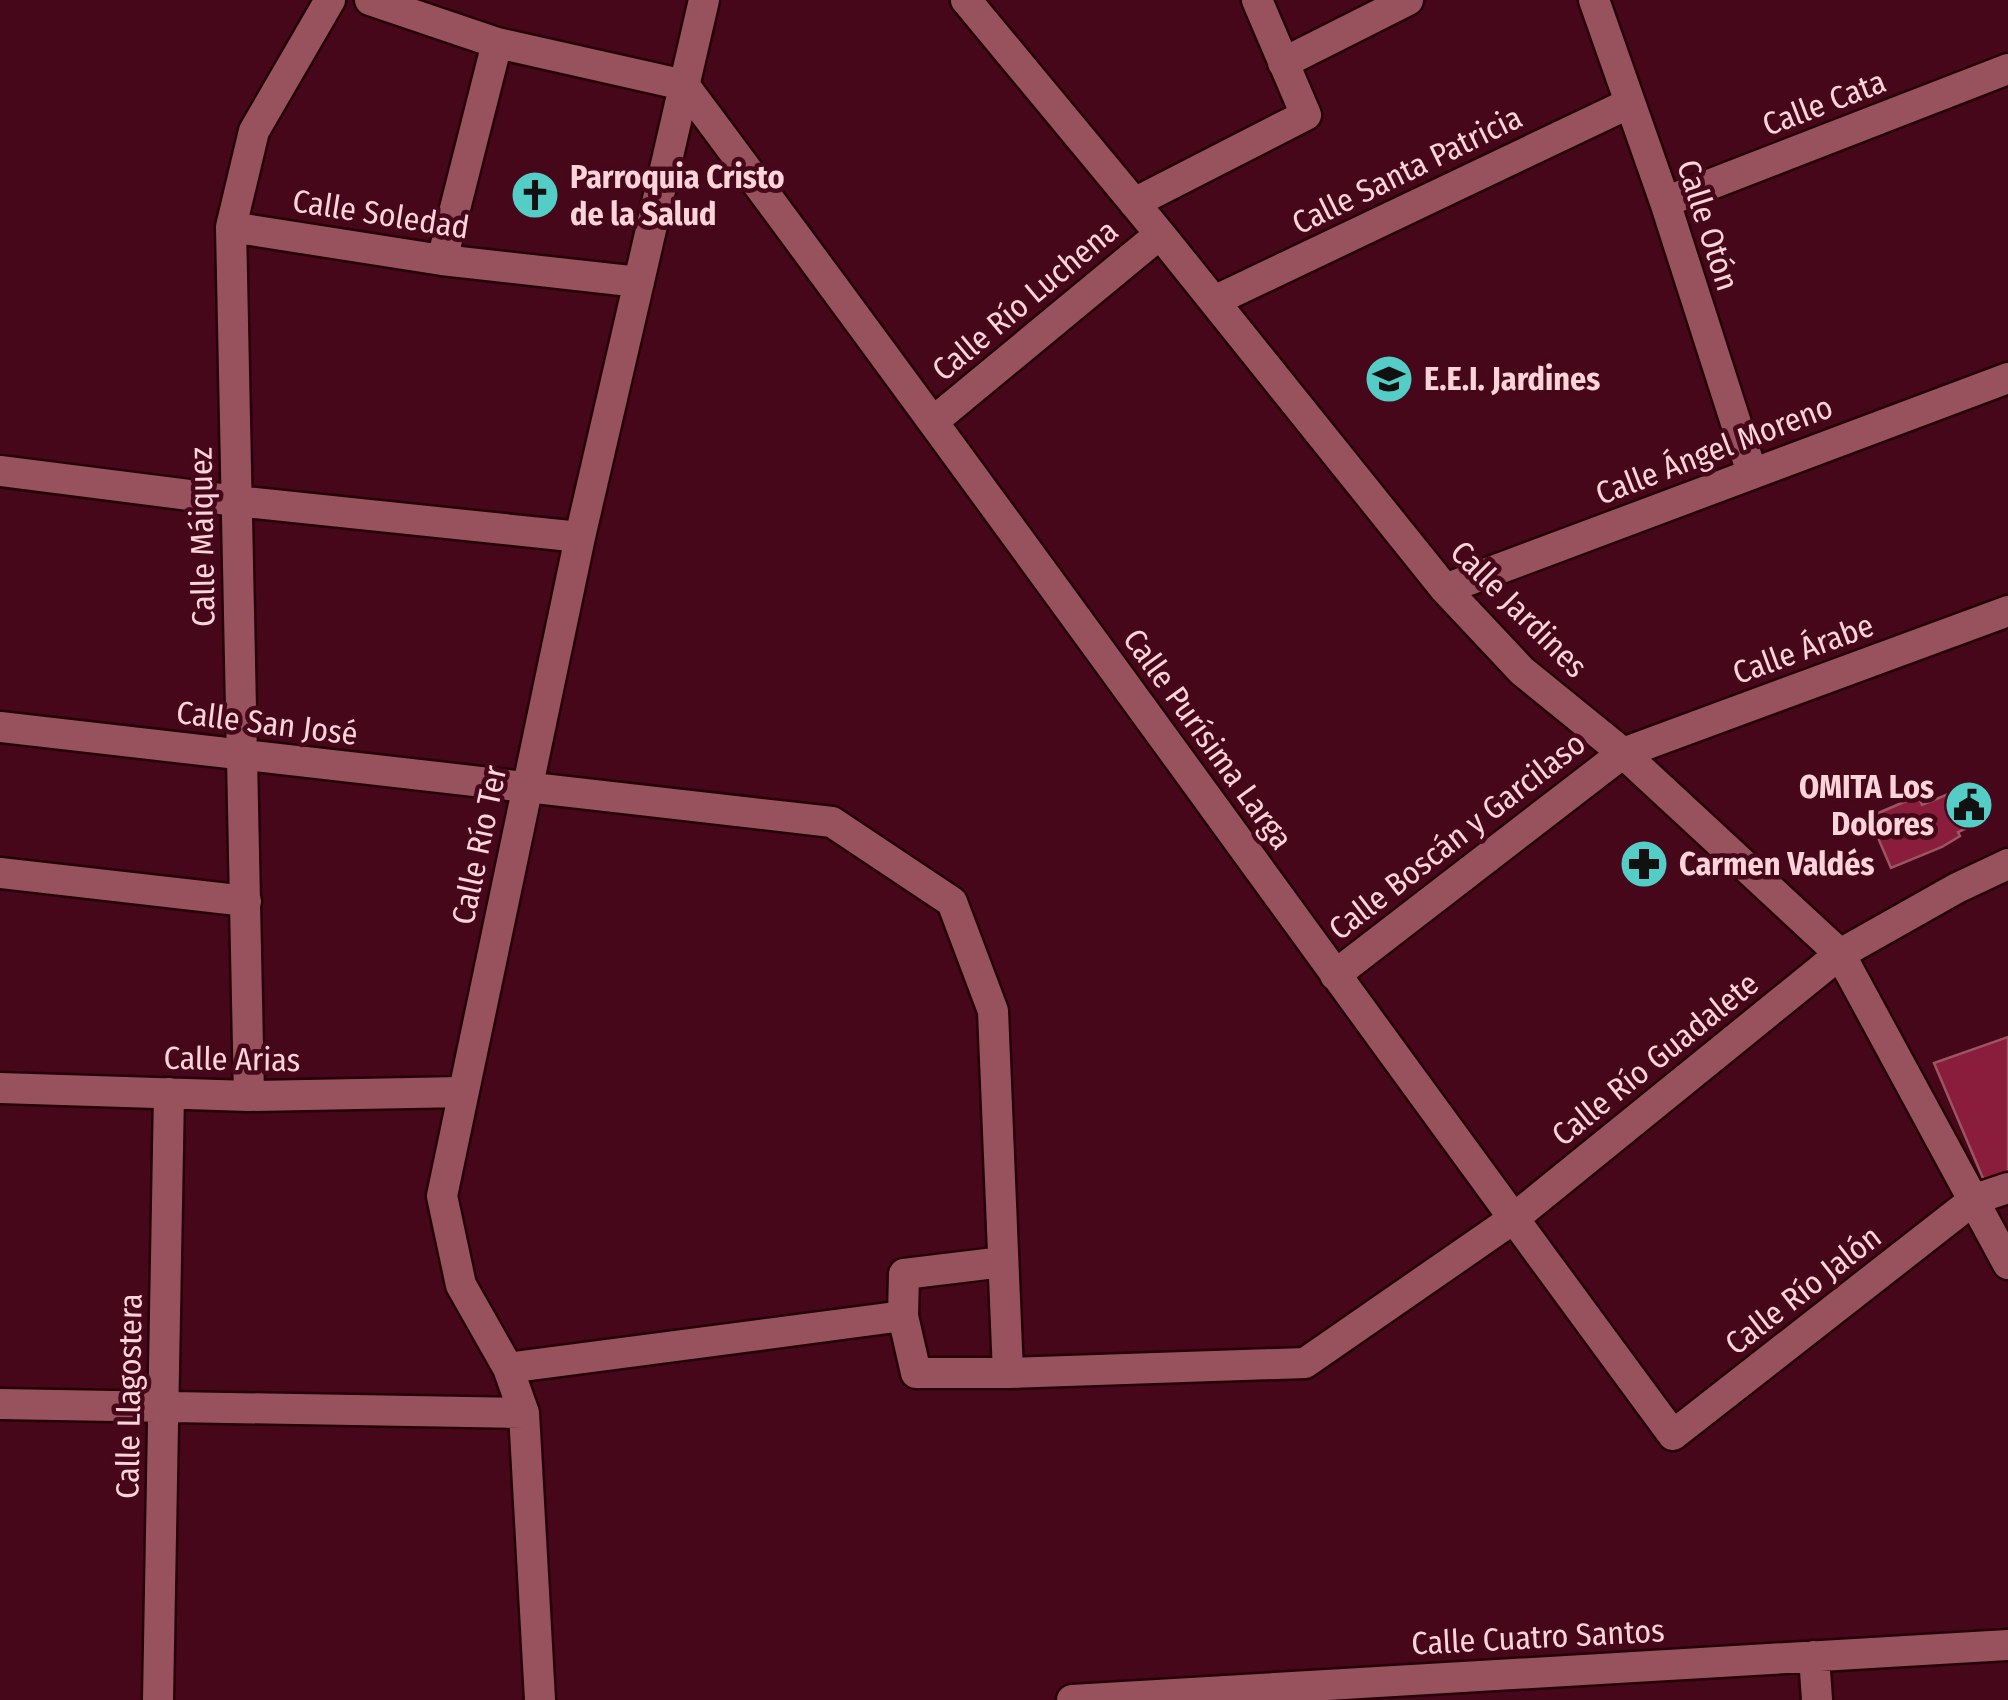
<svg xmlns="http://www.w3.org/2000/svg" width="2008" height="1700" font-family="'Fira Sans Condensed',sans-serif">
	<rect width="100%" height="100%" fill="#46071a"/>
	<path fill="#891d3b" stroke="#9c5662" stroke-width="2.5" d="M1968 786 1970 791 1976 789 1986 813 1980 816 1983 821 1958 832 1960 836 1942 847 1891 868 1869 817 1918 796 1922 805Z
		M2008 1037V1175L1985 1183 1934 1063Z"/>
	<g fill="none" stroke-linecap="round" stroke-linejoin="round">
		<g stroke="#250006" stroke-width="35">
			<path id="minor" d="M370 0 497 43 684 85C1018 532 1341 986 1673 1435L1975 1199 2008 1188
				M966 0 1160 234 1445 589 1522 671 1623 753 1840 954 2008 1264
				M1594 0 1665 202 1752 473
				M1283 63 1408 0
				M1665 202 2008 69
				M1134 203 1306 115 1257 0
				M231 227 442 260 639 282
				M442 260 497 43
				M1214 301 1630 103
				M935 420 1160 234
				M0 471 236 501 580 537
				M1445 589 2008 378
				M0 727 832 822 952 902 993 1011 1008 1373 1305 1363 1513 1219 1840 954 1957 888 2008 864
				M0 873 246 901
				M1335 975 1623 753 2008 611
				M0 1088 249 1096 463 1092
				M249 1096 231 227 254 131 330 0
				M903 1316 904 1274 1003 1262
				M508 1368 903 1316 916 1373H1008
				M0 1404 524 1413
				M1814 1656 1817 1700
				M158 1700 169 1093
				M540 1700 524 1413 508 1368 461 1285 442 1196 580 537 704 0
				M1072 1700 2008 1645"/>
		</g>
		<use href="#minor" stroke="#98525e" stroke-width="30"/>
	</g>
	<defs>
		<g id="church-disc" transform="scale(2.5)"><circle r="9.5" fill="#54cdc7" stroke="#46071a"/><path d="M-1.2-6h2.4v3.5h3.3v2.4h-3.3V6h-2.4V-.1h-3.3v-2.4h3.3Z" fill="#111"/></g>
		<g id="school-disc" transform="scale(2.5)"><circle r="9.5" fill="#54cdc7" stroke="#46071a"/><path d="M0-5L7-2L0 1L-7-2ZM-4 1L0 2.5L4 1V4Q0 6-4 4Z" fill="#111"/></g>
		<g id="civic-disc" transform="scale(2.5)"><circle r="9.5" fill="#54cdc7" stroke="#46071a"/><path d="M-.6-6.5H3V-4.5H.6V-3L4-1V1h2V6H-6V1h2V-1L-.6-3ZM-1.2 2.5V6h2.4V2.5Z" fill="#111"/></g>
		<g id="pharmacy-disc" transform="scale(2.5)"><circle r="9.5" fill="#54cdc7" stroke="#46071a"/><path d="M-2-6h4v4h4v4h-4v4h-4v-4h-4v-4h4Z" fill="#111"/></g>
	</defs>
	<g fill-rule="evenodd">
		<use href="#church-disc" x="535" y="195"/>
		<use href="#school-disc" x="1389" y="379"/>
		<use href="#civic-disc" x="1969" y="805"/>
		<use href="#pharmacy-disc" x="1644" y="864"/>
	</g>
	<g text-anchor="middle" stroke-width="9" stroke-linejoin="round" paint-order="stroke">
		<g font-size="32" fill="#fdd4d9" stroke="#46071a">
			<text transform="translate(1824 103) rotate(-21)" y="11">Calle Cata</text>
			<text transform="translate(1407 170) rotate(-26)" y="11">Calle Santa Patricia</text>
			<text transform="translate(381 214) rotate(9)" y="11">Calle Soledad</text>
			<text transform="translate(1708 225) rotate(72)" y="11">Calle Otón</text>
			<text transform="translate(1025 300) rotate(-40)" y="11">Calle Río Luchena</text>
			<text transform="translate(1714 450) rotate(-21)" y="11">Calle Ángel Moreno</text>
			<text transform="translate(202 537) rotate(-91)" y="11">Calle Máiquez</text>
			<text transform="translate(1519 609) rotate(45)" y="11">Calle Jardines</text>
			<text transform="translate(1803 649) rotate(-20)" y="11">Calle Árabe</text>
			<text transform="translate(267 723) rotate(7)" y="11">Calle San José</text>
			<text transform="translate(1208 739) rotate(54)" y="11">Calle Purísima Larga</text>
			<text transform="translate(1457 836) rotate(-38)" y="11">Calle Boscán y Garcilaso</text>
			<text transform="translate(479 845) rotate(-78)" y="11">Calle Río Ter</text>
			<text transform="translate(232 1059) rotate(1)" y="11">Calle Arias</text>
			<text transform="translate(1655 1059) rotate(-39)" y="11">Calle Río Guadalete</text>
			<text transform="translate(1803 1290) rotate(-38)" y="11">Calle Río Jalón</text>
			<text transform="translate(129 1396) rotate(-89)" y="11">Calle Llagostera</text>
			<text transform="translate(1538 1637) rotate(-3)" y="11">Calle Cuatro Santos</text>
		</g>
		<g font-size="32" font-weight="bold" fill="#fdd4d9" stroke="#46071a" text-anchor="start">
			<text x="570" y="188">Parroquia Cristo<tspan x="570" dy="37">de la Salud</tspan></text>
			<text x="1424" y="390">E.E.I. Jardines</text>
			<text x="1934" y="798" text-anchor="end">OMITA Los<tspan x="1934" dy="37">Dolores</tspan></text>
			<text x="1679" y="875">Carmen Valdés</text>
		</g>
	</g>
</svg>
